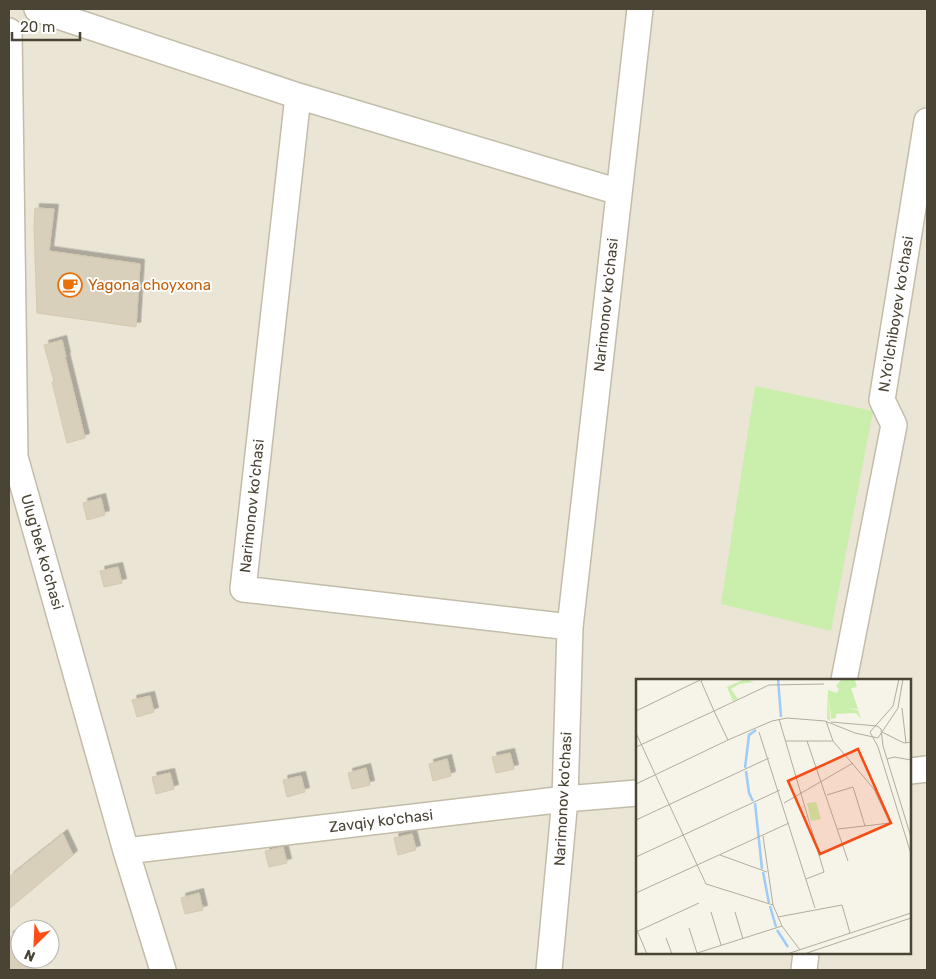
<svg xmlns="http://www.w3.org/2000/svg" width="936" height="979" font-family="Rubik,sans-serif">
	<defs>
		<filter id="shadow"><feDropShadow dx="4.5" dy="-4.5" stdDeviation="0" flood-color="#0004"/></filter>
	</defs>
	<rect width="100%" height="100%" fill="#f6f3e8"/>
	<path fill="#eae5d5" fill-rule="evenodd" d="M9 9H927V970H9ZM637 680H910V953H637ZM20 929H50V959H20Z"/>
	<path fill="#caeeac" d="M755 386 873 411 831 631 721 604Z"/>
	<path fill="#d9d0bc" stroke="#d4c9ae" filter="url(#shadow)" d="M35 208 54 209 49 251 140 264 136 327 37 313 34 226Z
		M62 340 66 357H65L85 438 67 443 52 382 54 381 44 345Z
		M101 498 105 515 87 520 83 503Z
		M118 567 122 583 104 587 100 571Z
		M150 696 154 712 137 717 132 700Z
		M510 753 514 769 496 773 492 757Z
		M447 759 451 776 433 781 429 764Z
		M366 768 370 785 352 789 348 773Z
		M170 773 174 789 156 794 152 777Z
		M301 776 305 792 287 797 283 780Z
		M63 834 73 855 9 909V877Z
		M412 834 416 850 398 855 394 838Z
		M283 847 287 863 269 867 265 851Z
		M199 893 203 910 185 914 181 898Z
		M9 935 20 949V959H28L37 970H9Z"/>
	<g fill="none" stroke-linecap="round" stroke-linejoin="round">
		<g stroke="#c2bca9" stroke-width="28">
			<path id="street" d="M37 9 298 96 619 192
				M9 31 15 457 126 851 163 970
				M298 96 243 589 570 627
				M844 680 894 425 882 400 927 121
				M910 771 927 769
				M126 851 565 799 637 793
				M549 970 565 799 570 627 640 9
				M804 970 806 953"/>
		</g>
		<use href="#street" stroke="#fff" stroke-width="25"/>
	</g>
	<defs>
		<g id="cafe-ring" transform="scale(1.25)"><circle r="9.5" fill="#fff" stroke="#e8710a" stroke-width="1.5"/><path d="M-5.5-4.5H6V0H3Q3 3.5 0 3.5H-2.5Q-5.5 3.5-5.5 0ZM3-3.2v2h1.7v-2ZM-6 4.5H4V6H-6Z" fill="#e8710a"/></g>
	</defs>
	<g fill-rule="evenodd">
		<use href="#cafe-ring" x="70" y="285"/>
	</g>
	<g text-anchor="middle" stroke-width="4" stroke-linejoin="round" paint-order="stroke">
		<g font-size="15" fill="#c56008" stroke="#fff" text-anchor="start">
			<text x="88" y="290">Yagona choyxona</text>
		</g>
		<g font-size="15" fill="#4a4435" stroke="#fff">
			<text transform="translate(606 305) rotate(-84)" y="5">Narimonov ko'chasi</text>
			<text transform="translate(896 314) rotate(-81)" y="5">N.Yo'lchiboyev ko'chasi</text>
			<text transform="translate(252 506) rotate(-84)" y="5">Narimonov ko'chasi</text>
			<text transform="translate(42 552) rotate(74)" y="5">Ulug'bek ko'chasi</text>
			<text transform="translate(563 799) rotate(-87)" y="5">Narimonov ko'chasi</text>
			<text transform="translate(381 821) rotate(-7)" y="5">Zavqiy ko'chasi</text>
		</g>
	</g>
	<g transform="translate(636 679)">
		<rect width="275" height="275" fill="#f6f3e8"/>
		<path d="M109 0 118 3 103 5 95 10 102 20 97 22 91 8ZM206 0 219 1 221 8 215 9 222 30 210 29 222 31 225 40 220 34 200 35V39L195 40 193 16 194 42 191 40 192 11 201 14 203 10 200 7ZM180 123 185 140 175 142 171 124Z" fill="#caeeac"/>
		<path fill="none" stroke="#9ecbf8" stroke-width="2.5" d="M142 0 145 38M109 89 113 56 120 51M110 92 113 114 117 122M119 124 126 190M127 193 133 224M134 227 140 248M141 251 152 268"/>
		<path fill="none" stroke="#b1ada0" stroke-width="1" d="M68 0 65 2 78 32 133 6 188 5M263 0 257 27 234 53 242 68 275 175M266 29 270 64M0 32 64 1M143 40 188 193 170 200M190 42 197 62 238 110 254 144 202 150M195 43 241 47 245 50 247 67 275 158M123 53 179 229M246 53 268 64 275 63M0 54 70 205 137 226M150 62H197M171 62 212 182M0 68 78 32 92 61 136 42 151 39 189 42 219 54 242 59 262 29 267 0M251 80 258 78 275 81M0 105 92 61M191 116 217 108 229 147M148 124 217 84M0 141 133 79M127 157 137 226 146 247 164 271M84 176 131 193M0 178 144 111M0 214 153 144M75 233 85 266M99 233 107 260M142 238 206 226 214 254M0 249 11 275M53 249 61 274M0 253 63 224M30 259 36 275M58 275 146 247M151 275 275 234M168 275 275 239"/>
		<path fill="#f64d17" fill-opacity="0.15" stroke="#f64d17" stroke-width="2.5" d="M222 70 255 144 184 175 152 102Z"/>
		<rect width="275" height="275" fill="none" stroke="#4a4435" stroke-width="2.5"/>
	</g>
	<rect width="936" height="979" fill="none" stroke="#4a4435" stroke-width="20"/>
	<g transform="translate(35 944) rotate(204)"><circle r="24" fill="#ffffff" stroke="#b7b4ae"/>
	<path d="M0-4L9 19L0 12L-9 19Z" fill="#ff4d15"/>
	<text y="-8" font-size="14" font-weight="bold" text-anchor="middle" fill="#4a4435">N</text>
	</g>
	<path d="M12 32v8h68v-8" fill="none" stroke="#4a4435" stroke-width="2.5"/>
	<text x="20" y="32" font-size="15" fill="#4a4435" stroke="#ffffff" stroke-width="4" paint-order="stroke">20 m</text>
</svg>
